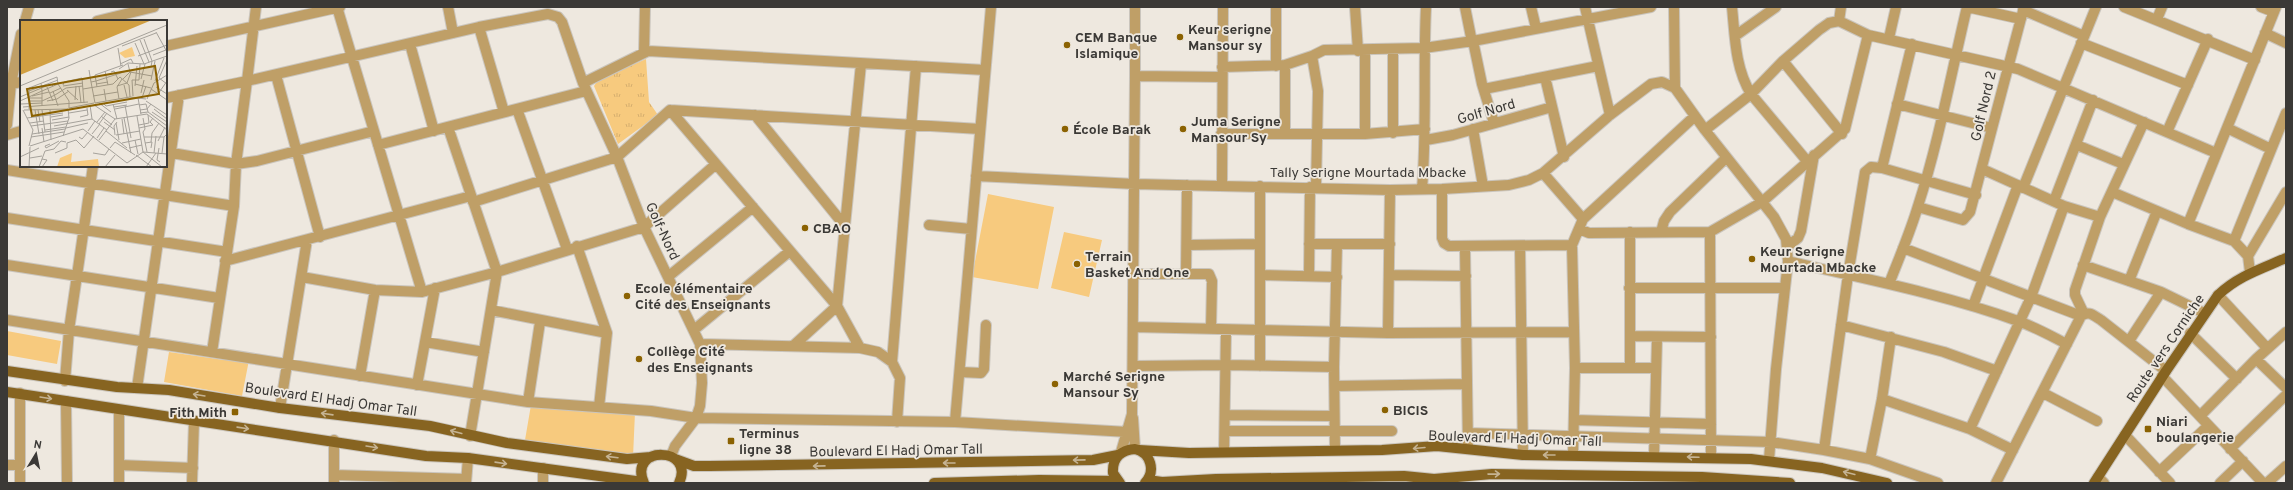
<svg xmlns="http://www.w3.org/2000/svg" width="2293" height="490" font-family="Overpass,sans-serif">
	<defs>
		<pattern id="grass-tufts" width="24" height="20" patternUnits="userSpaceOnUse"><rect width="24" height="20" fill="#f7ca7e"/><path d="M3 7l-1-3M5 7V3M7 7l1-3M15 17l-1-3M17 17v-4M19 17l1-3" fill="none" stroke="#d5ae6e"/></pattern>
	</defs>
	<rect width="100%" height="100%" fill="#eee8df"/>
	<path fill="url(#grass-tufts)" d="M646 59 649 102 658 115 618 144 594 86 598 80Z"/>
	<path fill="#f7ca7e" d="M988 194 1054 207 1038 289 972 277Z
		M1064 232 1102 240 1089 297 1051 288Z
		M7 331 61 341 57 364 7 355Z
		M169 352 224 360 225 356 249 360 242 396 164 382Z
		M531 405 635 412 633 457 530 444 525 440Z"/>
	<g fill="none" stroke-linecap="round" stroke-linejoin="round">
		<g stroke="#cac5bd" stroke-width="12">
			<path id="minor" d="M337 7 422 292
				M448 7 453 33
				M1355 7 1358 51
				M1465 7 1472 42
				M1531 7 1536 28
				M1585 7 1610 115
				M1674 7 1675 88
				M1732 7C1735 37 1735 68 1751 94L1807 161
				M1967 7 2021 19
				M2124 7 2255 60
				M2261 7 2274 12
				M2023 10 2084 36
				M558 17 562 22 583 83 617 157 644 227 700 344 702 383 700 406 696 418 675 446 671 456
				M2157 19 2162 7
				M25 21 29 7
				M97 21 154 7
				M1839 21 1841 7
				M479 27 504 112
				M2265 33 2286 43
				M1735 36 1776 7
				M1889 38 1896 7
				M1473 41 1482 84 1494 123
				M2081 43 2188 85
				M410 44 434 131
				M166 46 340 7
				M1393 49V133
				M1365 50V134
				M644 53 645 7
				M1312 56 1318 91 1316 187
				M1783 61 1842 134
				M1276 66V7
				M1222 67 1285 65 1312 56 1324 50 1424 48 1473 41 1651 7
				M276 75 320 237
				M1135 76V7
				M1545 77 1564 157
				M7 82 11 84 21 82
				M583 83 648 51 985 70
				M1484 89 1598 66
				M166 98 247 81 256 7
				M1897 104 1992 128
				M517 109 567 249
				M670 110 837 306 860 348
				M755 115 844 225
				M7 125 11 84 21 34
				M448 127 497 272 470 436
				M2227 128 2271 149
				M1473 129 1483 186
				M1705 130 1751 94 1783 61 1819 30 1829 23 1839 21 1868 35 2018 69 2216 153
				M2167 132 2208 39
				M1221 134H1365L1425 129
				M1285 134V65
				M7 135 21 131
				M1426 140 1453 135 1552 107
				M378 145 586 91
				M2077 145 2123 164
				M166 152 236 164 257 161 374 131
				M1882 168 1912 44
				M1982 169 2064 206 2100 217
				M7 170 234 206
				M1543 173 1583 219
				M976 176 1135 184 1390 190 1442 189 1509 185 1529 180 1543 173 1610 115 1651 84 1662 82 1675 88 1705 130 1774 217 1786 239 1788 261 1776 369 1769 460
				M1222 185 1223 7
				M1260 186V366
				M2023 188 2096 7
				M1422 189C1427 128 1423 68 1426 7
				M1442 189V238L1444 243 1449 246 1572 245
				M2112 192 2188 224 2234 241 2248 256 2250 272
				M2054 201 2093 100
				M473 202 617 157 670 110 980 129
				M1918 207 1963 220 1970 212 2024 7
				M7 218 227 252
				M2188 224 2276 7
				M929 225 971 229
				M1579 229 1589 233 1710 232 1762 202 1845 129 1868 35
				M1630 232V367
				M1661 232 1664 221 1670 212 1726 158
				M1710 232 1711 457
				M2234 241 2286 113
				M1309 244H1390
				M1187 245 1260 244
				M577 246 607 333 599 407
				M1520 246 1523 455
				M1787 247 1798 238 1801 231 1814 155
				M1465 248 1468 449
				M1903 248 2081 316
				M2248 256 2286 192
				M225 261 471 196
				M1788 261C1865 279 1943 294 2018 321 2035 327 2051 336 2067 344
				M7 265 219 298
				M2083 265 2161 292 2204 313
				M1134 274H1209L1212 281 1211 329
				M1186 274 1187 185
				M1260 275 1337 277
				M1390 275 1466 276
				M669 276 753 207
				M1309 276 1310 187
				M302 277 375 290 422 292 497 272 644 227 716 164
				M2129 281 2157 211
				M1889 284C1899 258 1910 233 1918 206 1939 141 1951 74 1967 7
				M1629 288H1784
				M2218 295 2267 348
				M1973 306 2018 185
				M491 310 607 333
				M2084 314 2075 295V290L2100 217 2144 122
				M7 320 528 402 651 411 696 418 955 422 1128 432
				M1841 325 1944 352 1997 371
				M1133 327 1388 333 1573 332
				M695 329 790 251
				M1388 333 1390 190
				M2190 333 2237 379
				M1630 336 1711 337
				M2129 341 2161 292
				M425 342 484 352
				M700 344 860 348 878 352 892 362
				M793 346 837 306 861 64
				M212 352 234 206 236 164 247 81 479 27 548 14 558 17
				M2256 359 2286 388
				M1133 366 1226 365 1334 367
				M1575 368H1656
				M960 372 981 373 984 369 986 325
				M360 376 375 290
				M2162 376 2263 483
				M65 381 69 330 93 166
				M417 385 435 288
				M1335 386 1467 384
				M137 388 179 95
				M2043 393 2097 421
				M1882 399 1970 429 2013 450
				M66 401 67 483
				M528 402 540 322
				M280 408 307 240
				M1225 415 1334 416
				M2200 416 2256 359 2286 332
				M1133 418 1135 449
				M1574 420 1711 424
				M897 422 900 378 892 362 916 66
				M955 422 991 7
				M1970 429 2031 297 2064 206
				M1226 431H1392
				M1468 433 1771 442 1824 450 1870 459 1938 483
				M2125 435 2170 483
				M2230 449 2286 395
				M1335 450 1334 367 1337 244
				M1824 450 1848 275 1865 172 1871 167 1882 168 1976 195
				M1121 452 1132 414 1135 76 1222 77
				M1224 452 1226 330
				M1573 455 1575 368 1572 245 1583 219 1695 116
				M1654 456 1657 338
				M1870 459 1882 399 1891 337
				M7 465H20
				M119 465 193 468
				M2159 472 2208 426
				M334 475 466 479
				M2098 477 2104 483
				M20 483V393
				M119 483V410
				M192 483 194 421
				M334 483V440
				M466 483 468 458
				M543 483V468
				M1996 483 2081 316C2089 310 2094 316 2101 320L2166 371
				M2220 483 2243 461
				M2267 483 2286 466"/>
		</g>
		<g stroke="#cac5bd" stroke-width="12">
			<path id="major" d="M7 371 117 387 169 390 280 408 430 426 507 443 627 459 651 457
				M7 392 426 456 468 458 643 482
				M1139 450 1189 453 1382 450 1437 446 1523 455 1751 459 1822 468 1887 483
				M675 459 694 466H709L1093 460 1118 455
				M1148 480 1162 482 1216 479 1404 476 1434 479 1492 474 1702 477 1790 483
				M644 483C627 445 696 446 679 483
				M934 483 1039 480 1118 481
				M1120 483 1113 473C1112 458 1121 450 1135 449 1151 453 1156 471 1145 483
				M2094 483 2166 371 2218 295C2238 276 2261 269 2286 258"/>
		</g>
		<use href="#minor" stroke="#bf9f67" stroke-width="10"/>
		<use href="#major" stroke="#876421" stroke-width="10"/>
	</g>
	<defs><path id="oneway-shaft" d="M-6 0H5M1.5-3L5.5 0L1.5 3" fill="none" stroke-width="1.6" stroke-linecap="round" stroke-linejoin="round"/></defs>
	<g stroke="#c5b393">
		<use href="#oneway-shaft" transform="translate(199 395) rotate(-171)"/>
		<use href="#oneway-shaft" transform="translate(46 398) rotate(9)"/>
		<use href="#oneway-shaft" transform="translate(327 414) rotate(-172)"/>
		<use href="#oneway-shaft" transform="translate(243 428) rotate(8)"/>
		<use href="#oneway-shaft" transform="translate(456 432) rotate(-165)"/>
		<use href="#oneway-shaft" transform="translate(372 447) rotate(9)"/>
		<use href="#oneway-shaft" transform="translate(1419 448) rotate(175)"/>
		<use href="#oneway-shaft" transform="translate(1549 455) rotate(-180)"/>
		<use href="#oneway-shaft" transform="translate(612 457) rotate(-173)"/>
		<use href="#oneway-shaft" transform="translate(1693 457) rotate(-178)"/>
		<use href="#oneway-shaft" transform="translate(1079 460) rotate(179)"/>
		<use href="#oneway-shaft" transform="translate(501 463) rotate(8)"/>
		<use href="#oneway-shaft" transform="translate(949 463) rotate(180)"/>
		<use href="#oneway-shaft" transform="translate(819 466) rotate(179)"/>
		<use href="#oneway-shaft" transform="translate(1849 473) rotate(-166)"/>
		<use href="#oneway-shaft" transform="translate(1494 474) rotate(-1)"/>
	</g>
	<g fill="#8b6202" stroke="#eee8df" stroke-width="1.5">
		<circle cx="1180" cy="37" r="4"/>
		<circle cx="1067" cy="45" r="4"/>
		<circle cx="1065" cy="129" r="4"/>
		<circle cx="1183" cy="129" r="4"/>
		<circle cx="805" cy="228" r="4"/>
		<circle cx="1752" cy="259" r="4"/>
		<circle cx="1077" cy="264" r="4"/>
		<circle cx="627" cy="296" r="4"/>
		<circle cx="639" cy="359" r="4"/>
		<circle cx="1055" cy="384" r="4"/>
		<circle cx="1385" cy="410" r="4"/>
		<rect x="231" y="408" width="8" height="8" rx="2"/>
		<rect x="2144" y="425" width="8" height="8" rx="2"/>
		<rect x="727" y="437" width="8" height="8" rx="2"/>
	</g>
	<g text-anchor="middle" stroke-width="3.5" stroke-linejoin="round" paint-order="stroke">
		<g font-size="14" font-weight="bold" fill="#3b3936" stroke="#eee8df" text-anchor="start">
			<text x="1188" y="34">Keur serigne<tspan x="1188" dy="16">Mansour sy</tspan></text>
			<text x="1075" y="42">CEM Banque<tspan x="1075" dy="16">Islamique</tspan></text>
			<text x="1191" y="126">Juma Serigne<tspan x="1191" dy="16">Mansour Sy</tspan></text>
			<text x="1073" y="134">École Barak</text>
			<text x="813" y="233">CBAO</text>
			<text x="1760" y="256">Keur Serigne<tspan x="1760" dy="16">Mourtada Mbacke</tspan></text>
			<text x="1085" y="261">Terrain<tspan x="1085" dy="16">Basket And One</tspan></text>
			<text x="635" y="293">Ecole élémentaire<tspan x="635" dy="16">Cité des Enseignants</tspan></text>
			<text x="647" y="356">Collège Cité<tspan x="647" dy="16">des Enseignants</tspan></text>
			<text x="1063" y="381">Marché Serigne<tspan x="1063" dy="16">Mansour Sy</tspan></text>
			<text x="1393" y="415">BICIS</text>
			<text x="227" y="417" text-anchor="end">Fith Mith</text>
			<text x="2156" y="426">Niari<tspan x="2156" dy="16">boulangerie</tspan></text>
			<text x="739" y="438">Terminus<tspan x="739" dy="16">ligne 38</tspan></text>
		</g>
		<g font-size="14" fill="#3b3936" stroke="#eee8df">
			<text transform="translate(1983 106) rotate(-77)" y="5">Golf Nord 2</text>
			<text transform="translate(1486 111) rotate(-16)" y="5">Golf Nord</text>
			<text x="1368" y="177">Tally Serigne Mourtada Mbacke</text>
			<text transform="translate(663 231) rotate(65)" y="5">Golf-Nord</text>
			<text transform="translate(2165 348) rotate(-56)" y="5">Route vers Corniche</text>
			<text transform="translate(331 399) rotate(8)" y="5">Boulevard El Hadj Omar Tall</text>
			<text transform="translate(1515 438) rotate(2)" y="5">Boulevard El Hadj Omar Tall</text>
			<text transform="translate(896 450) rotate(-1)" y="5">Boulevard El Hadj Omar Tall</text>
		</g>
	</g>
	<g transform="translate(20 20)">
		<rect width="147" height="147" fill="#eee8df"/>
		<path d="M112 27 115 36 105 38 99 33Z" fill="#f7ca7e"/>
		<path d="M52 133 51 142 78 139 79 147H37L40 138Z" fill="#f7ca7e"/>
		<path d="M0 0H132L0 55Z" fill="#d19f41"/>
		<path fill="none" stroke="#a6a29b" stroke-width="1" d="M136 12 147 32M124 19 132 41 131 47M120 20 129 42M115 23 124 44M102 26 136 13M98 28 101 46M133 35 146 30M118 36 147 25M147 40 139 58 147 64M100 44 111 39 113 43M99 49 108 43 124 44 147 36M69 50 71 62M85 51 88 65M91 52 94 51 98 59M110 52 132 56M103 59 110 52 108 44M121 59 125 44M119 60 120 44M131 60 135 41M76 61 110 50M135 61 144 38M76 64 88 62M115 64 131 68M43 65 44 62 62 58 64 83M104 65 107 77M0 66 147 5M43 66 63 63M59 66 61 83M97 66 107 63 111 52M115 66 117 46M27 67 33 81M77 67 75 55 103 45M136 67 147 74M63 69 93 64 100 57 109 65 110 77M84 69 86 81M131 69 147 80M47 70 58 80M9 71 38 60M33 71 38 86M30 73 41 68M121 73 124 60M138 74 147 61M35 75 46 68 63 66M12 76 29 72M73 76 98 72M113 76 112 60H119M0 77 31 64 33 66M9 78H22M118 78 121 94M122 78 126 66M99 79 97 67 102 59M127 79 134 63 147 55M55 80 56 66M0 81 22 71 21 63M9 81H22M22 81 35 75M27 81 37 79 49 71M126 81 147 95M75 83 71 62 76 61M75 83 110 77 126 79M79 83 91 92M83 83 86 86 107 82M1 84 22 83M93 84 97 99M70 85 72 99 87 110M74 85 95 99M105 85 111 118M119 85 126 84 128 92M22 86V71L38 64M3 87 68 82M94 87 107 85M49 88 74 83M9 89V68L37 57 38 64 49 81V88M95 89 119 84M134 89 147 99M3 90 13 110 9 126M4 90 48 89M15 90 19 114M18 90 20 102M22 90 25 112M30 90 31 120M120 90 127 89 131 84M132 92 147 102M49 93 67 90M120 93 128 92 147 106M81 96 92 105M117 96 123 132 142 147M31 97 43 95M60 97 68 95 67 88M7 98 43 93M104 98 111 133M95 99 127 94 147 110M102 99 104 114M32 100 49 97M77 102 85 92M84 102 95 110M10 103 24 101M96 103 99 120M79 104 87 93M119 105 129 103 128 95M11 106 48 101M34 106 72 99M22 108 24 122M46 108 68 103M119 108 133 105 130 102 133 98M25 110 46 107M68 111 75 101M86 111 107 128M123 112 127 132M123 112 125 109 123 98M12 114 45 109M72 114 80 104M95 115 94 106 97 102M96 115 120 111M43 116 49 98 48 89M11 117 44 112M59 117 62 119 68 112M124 117H144M77 118 84 108M79 120 95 99M115 120 118 134M138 121 145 107M131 122 132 113 139 103M47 123 56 120 64 128 74 116M102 123 121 119M125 123 132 122 131 128M30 124 25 126 26 128 39 121M10 126 63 109 107 143M90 128 95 122 115 135M109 128 122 125M139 128 137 140 140 142M25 131 34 129 41 121 46 122M35 133 47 128V123M73 133 85 135 89 129M134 133 136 116M142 133 144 117 147 114M116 135 132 147M0 137 19 128M10 138 22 136M22 139 27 140 22 147M107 143 123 132 147 134M9 147 10 127M19 147 25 131M85 147 95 135M126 147 136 133"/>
		<path fill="#8b6202" fill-opacity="0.15" stroke="#8b6202" stroke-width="2" d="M135 46 139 74 12 96 7 69Z"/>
		<rect width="147" height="147" fill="none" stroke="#3b3936" stroke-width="2"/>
	</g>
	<rect width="2293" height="490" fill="none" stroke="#3b3936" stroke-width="16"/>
	<g transform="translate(36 454) rotate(10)" stroke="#eee8df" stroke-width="3" paint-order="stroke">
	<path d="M0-3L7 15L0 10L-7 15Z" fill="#3b3936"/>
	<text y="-6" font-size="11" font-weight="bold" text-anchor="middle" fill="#3b3936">N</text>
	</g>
</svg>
